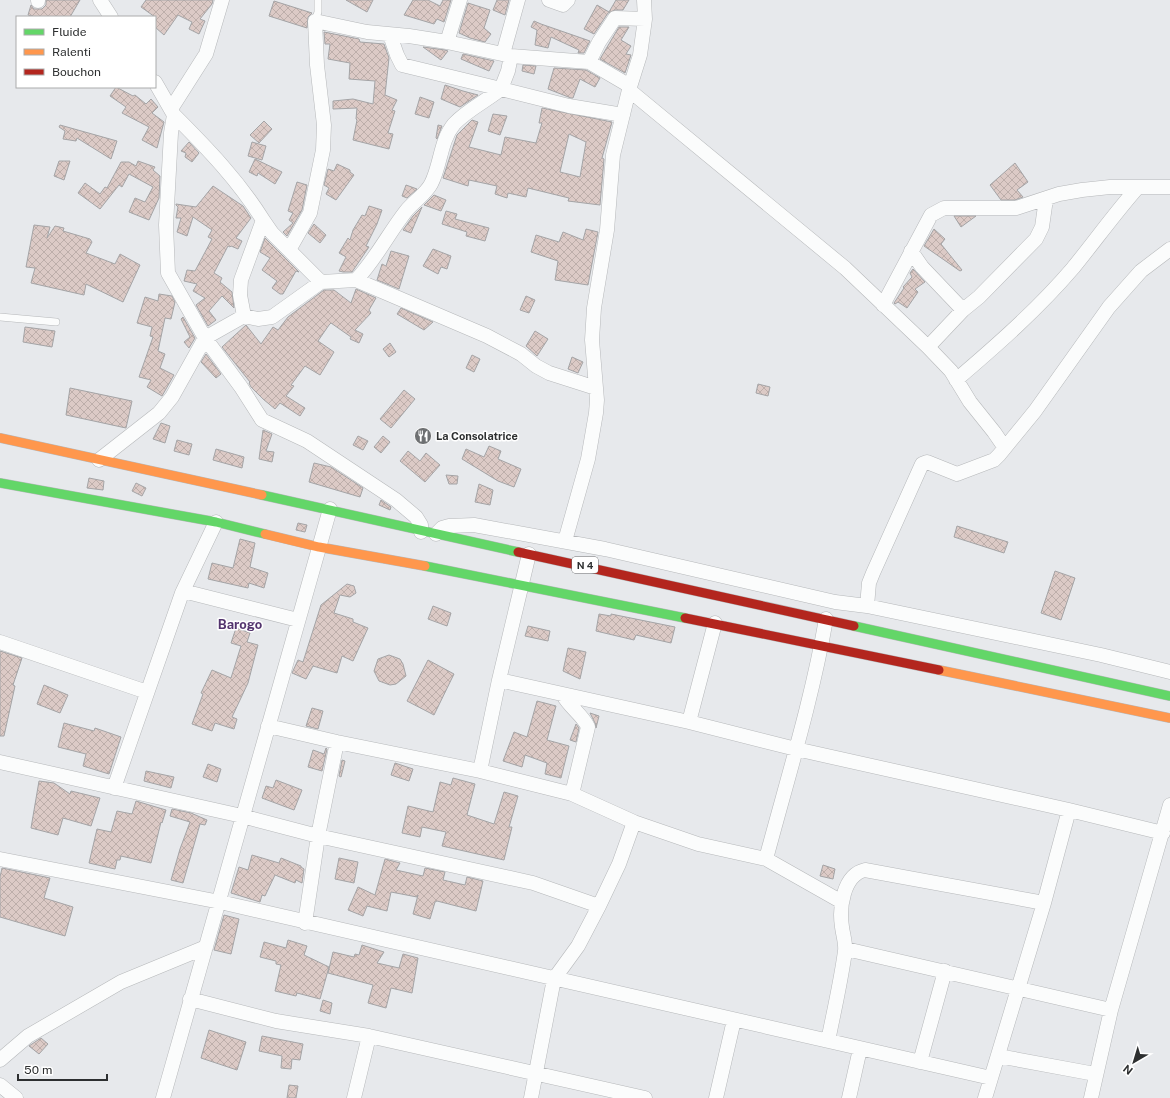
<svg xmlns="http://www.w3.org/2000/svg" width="1170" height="1098" font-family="'Public Sans',sans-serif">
	<defs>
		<pattern id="building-cross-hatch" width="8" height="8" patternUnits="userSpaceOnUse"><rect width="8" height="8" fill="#dccac6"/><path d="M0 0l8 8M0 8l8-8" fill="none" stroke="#bdaeaa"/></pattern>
	</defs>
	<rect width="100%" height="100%" fill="#e7e9ec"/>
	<path fill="url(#building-cross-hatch)" stroke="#a4a4a6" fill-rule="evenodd" d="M46 0H80L70 17H35L28 15 31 5 34 9H42L46 5Z
		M146 0H213L212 4 200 19 205 21 199 34 189 29 192 22 178 15 164 35 155 27V17L141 7Z
		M346 0H373L367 12Z
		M413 0H428L440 6 443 0H451L444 22 437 19 434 24 404 15Z
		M497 0H509L505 15 493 10Z
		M616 0H629L623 10H615L608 13 594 34 584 29 597 5 609 12Z
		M274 1 312 13 308 17 307 28 269 16Z
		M468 3 490 10 484 28 491 34 485 42 470 38 459 33Z
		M534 21 541 24 590 41 584 53H578L579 50 551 37 548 48 535 45 537 30 531 27Z
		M619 27H629L621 40 631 46 626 54 631 55 625 73 600 59Z
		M324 32 359 39 360 42 384 44 389 58 385 95 397 100 392 110 395 111 388 133 393 134 389 149 353 140 357 120 356 119 357 108 333 109V101L353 99 373 104 375 81 349 79 350 63 328 59 330 44H325Z
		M423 47 445 50 448 51 441 60Z
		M463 54 494 61 489 71 461 59Z
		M523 65 536 66 534 74 522 71Z
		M554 68 586 70 600 78 595 87 580 79 573 98H571L548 89Z
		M445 85 463 91 478 95 460 107 441 99Z
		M116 87 133 96 135 95 146 104 151 99 158 107 152 113 164 122 157 148 142 140 149 127 122 113 126 107 110 96Z
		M420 97 434 102 429 118 415 114Z
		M542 108 612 122 602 158 604 159 600 205 568 201 569 198 528 188 526 197 508 193 507 198 495 194 497 186 469 180 468 186 443 178 457 135 472 120 478 122 469 147 501 155 505 137 536 143 542 123H539ZM569 134 586 142 580 177 560 172Z
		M493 114 507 116 500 135 488 131Z
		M264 121 272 129 259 143 250 135Z
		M60 125 117 141 111 159 77 138 76 141 63 139 65 131 59 127Z
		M438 125 442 126 437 139 436 138Z
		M189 142 199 153 192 162 185 157 186 153 181 151Z
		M252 142 266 146 262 160 248 156Z
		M255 159 282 172 275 184 258 173 257 176 249 172Z
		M59 161H70L64 180 54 176Z
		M138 161 155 167 153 170 160 176 159 198 149 220 129 212 135 198 145 202 153 187 129 174 122 187 119 185 100 209 78 193 85 183 100 194 105 187 107 188 121 162H129L136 166Z
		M1015 163 1028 182 1017 190 1023 197 1015 200H1001L990 185Z
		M337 164 350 170V172L354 175 336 200 326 194 329 188 324 185 328 169 334 171Z
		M297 182 307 185 302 210 287 236 283 232 293 223 289 220 293 213 288 211Z
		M406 185 417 189 407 198 402 196Z
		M213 186 243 206 251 218 236 238 242 241 238 249 231 246 230 247 228 246 214 273 222 278 220 282 232 292 234 308 222 296 209 311 216 320 208 326 196 305 205 298 193 291 197 284 184 281 187 270 195 271 212 239 208 237 212 230 193 217 187 236 177 232 181 218H176L178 207 176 205V204L196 207Z
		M434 195 446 200 441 211 424 205Z
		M369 206 382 210 377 224 366 246 369 247 352 272H343L339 271 346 257 339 253 348 238 350 240 353 230 362 215 365 216Z
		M422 207 411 233 403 230 413 216Z
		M446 211 457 214 455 219 489 228 485 241 466 236 467 232 442 224Z
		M954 216H976L961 227Z
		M314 224 326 235 320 243 308 233Z
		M34 225 50 227 47 238 55 226 64 228 63 231 90 239 92 242 86 253 115 264 120 254 140 265 123 302 86 284 84 295 31 283 35 268 26 267Z
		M586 229 598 232 588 285 555 280 558 261 531 252 536 235 559 242 563 232 583 240Z
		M934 229 945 239 941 244 962 270 960 271 924 246Z
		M265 238 299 272 296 271 283 294H280L272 288 277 281 262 270 270 258 260 252Z
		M433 249 451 256 447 269 441 267 438 274 423 266Z
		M391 251 409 256 399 289 377 280 382 264 386 266Z
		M913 269 925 282 915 289 918 292 907 308 898 302 895 304 894 303 904 288 903 287 912 277 910 273Z
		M356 289 376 298 369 310 371 313 355 330 363 334 359 343 350 339 351 337 331 323 329 325 318 341 334 352 320 375 305 366 291 385 294 386 286 396 305 408 300 416 280 403 275 409 263 399 251 387 249 383 250 382 222 347 246 325 261 344 273 327 278 330 288 317 324 290H334L351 303Z
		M159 294 172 296 175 302 171 319 165 318 158 351 165 354 160 368 174 375 162 396 147 387 151 380 139 377 153 337 150 336 152 327 137 323 145 297 158 301Z
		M526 296 535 300 529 313 520 310Z
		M401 308 433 322 424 330 397 314Z
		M183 317 195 338 189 348 184 342 190 337 181 319Z
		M25 327 55 331 52 347 23 342Z
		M535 331 548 339 537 356 526 346Z
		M390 343 396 352 389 357 383 349Z
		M206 354 221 374 216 378 201 362Z
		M472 355 480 359 474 372 466 368Z
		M572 357 583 362 578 373 568 369Z
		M758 384 770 387 768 396 756 393Z
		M70 388 132 401 126 428 66 415Z
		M404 390 415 399 391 428 380 419Z
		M161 423 170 426 165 443 153 439Z
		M263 430 272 434 266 451 274 452 272 462 259 459Z
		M358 436 368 441 363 450 353 445Z
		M383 436 390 442 381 453 374 447Z
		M177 440 192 444 189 455 174 451Z
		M489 446 501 451 498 459 521 469 514 487 498 481 462 459 466 449 484 457Z
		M216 449 244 457 242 468 213 460Z
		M408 451 420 461 426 453 440 465 425 482 400 461Z
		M314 463 331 467 363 488 360 497 309 482Z
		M446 475 458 476 457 484H449Z
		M89 478 104 481 103 490 87 488Z
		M136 483 146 488 142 496 132 491Z
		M479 484 493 490 490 505 475 502Z
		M381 500 391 507 390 510 379 505Z
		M298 523 307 525 305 532 296 530Z
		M957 526 1008 542 1004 553 954 537Z
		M240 539 255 543 250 567 268 573 264 588 249 583 248 588 208 579 212 563 233 568Z
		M1055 571 1075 578 1061 620 1041 613Z
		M347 584 354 586 356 593 350 597 340 595 334 613 353 619V622L368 628 353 661 342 656 337 673 313 666 306 679 292 673 298 660 303 662 321 605Z
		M433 606 451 613 447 626 428 619Z
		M599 614 611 616V614L675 627 671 643 636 635 634 640 596 631Z
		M528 626 550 631 548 641 525 636Z
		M236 628 250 633 247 642 258 645 255 656 248 683 232 717 237 719 234 729 215 723 212 731 192 724 203 694 201 693 212 670 231 678 241 646 231 643Z
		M568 648 586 652 580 679 563 671Z
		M0 651 22 658 13 685 15 686 4 736H0Z
		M389 655 400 659 403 664 406 676 396 684 390 685 379 681 374 671 378 659Z
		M428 660 454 674 434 715 407 701Z
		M44 685 68 695 60 713 37 704Z
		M537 701 556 706 547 740 569 746 561 778 545 774 547 763 525 755 522 767 503 761 514 732 527 737Z
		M312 708 323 711 318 729 306 726Z
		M590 713 599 716 596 728 595 723Z
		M64 723 94 731 95 728 121 737 109 774 83 766 86 754 58 747Z
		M576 724 579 728 576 742 570 740Z
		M326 748 327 749 322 771 308 767 313 750 324 754Z
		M342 760 345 761 341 777 339 776Z
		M395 763 413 769 409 781 391 775Z
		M208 764 221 769 217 782 203 777Z
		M146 771 174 777 171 788 144 781Z
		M453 778 475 784 467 815 494 824 504 792 518 796 509 827H512L504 860 442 846 446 832 422 827 420 837 402 833 408 806 433 812 440 782 451 785Z
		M276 780 302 790 294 810 262 798 266 786 273 788Z
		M39 781 54 783 70 794 71 791 100 798 91 826 63 818 58 835 31 828Z
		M136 801 166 810 162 823 161 822 151 863 121 856 120 860H117L115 869 89 863 97 829 111 832 117 811 132 814Z
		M172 809 191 813 207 820 205 825 200 824 183 883 171 880 180 849 190 822 170 816Z
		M252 855 279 863 281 858 301 866V867L304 869 302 883 296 880 295 883 275 875 265 896 262 895 260 902 231 893 239 867 248 870Z
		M339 858 358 862 354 883 335 879Z
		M385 859 400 863 396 870 423 876 425 868 445 872 443 880 465 885 467 877 483 881 476 911 437 901 435 902 430 919 413 914 418 895 417 897 391 892 387 911 367 906 363 916 348 910 358 887 375 895Z
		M823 865 835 869 833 879 820 876Z
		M2 868 50 878 44 898 73 907 65 936 0 917V877Z
		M224 915 239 919 231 954 214 950Z
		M288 940 307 946 304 955 329 967 320 999 297 993 296 996 275 991 281 965 276 964V961L260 957 264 942 286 948Z
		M362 945 384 952 377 963 399 968 403 954 418 958 412 993 391 988 386 1008 368 1003 373 985 328 973 333 952 354 957 355 954 359 955Z
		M323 1000 332 1003 330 1014 320 1011Z
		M209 1030 246 1042 237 1070 201 1058Z
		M262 1036 303 1044 300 1060 292 1059 291 1069 281 1068 282 1056 259 1051Z
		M41 1038 48 1044 39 1054 29 1046Z
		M289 1085 298 1086 296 1098H287Z"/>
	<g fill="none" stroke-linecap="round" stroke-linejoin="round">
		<g stroke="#b6b8ba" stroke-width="8">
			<path id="lane" d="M315 21 318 12V0
				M0 317 56 322"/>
		</g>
		<g stroke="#b6b8ba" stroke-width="15">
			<path id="street" d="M38 0V1
				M100 0 111 17
				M549 0 563 5 568 0
				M390 35 397 55 402 65 501 89 508 71 511 56
				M447 42 460 0
				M503 54 518 0
				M589 62 599 42 615 18 645 19
				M155 82 174 115 171 133 166 225 168 273 205 338 241 387 262 420 307 441 396 500 416 517 421 525V532
				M629 90 845 268 928 347 951 371 970 402 994 432 1005 448
				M171 109 206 54 222 0
				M174 115C207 148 238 180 263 220L241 280 240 295 244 316
				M263 220 272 233 321 282
				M289 250 310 213 323 150 324 125 317 65 315 21 367 32 409 36 447 42 511 56 589 62 630 86
				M911 251 922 267 963 310 928 347
				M356 280C376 259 388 234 406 211 414 201 425 195 431 184 441 165 440 141 454 124 467 110 486 101 501 89L569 106 623 115
				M883 305 931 215 944 208H1016L1059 194 1082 190 1110 187H1170
				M963 310 979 297 1036 239 1042 227 1046 199
				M956 380C997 345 1038 309 1073 268 1095 241 1115 213 1138 187
				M99 460 159 413 172 397 205 338 244 316 258 319 272 317 321 282 356 280 487 336 521 354 536 366 549 373 596 388
				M436 534 442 528 449 526 474 525 605 549 835 602 867 606 1101 655 1170 672
				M565 541 588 459 596 413 597 400 592 340 594 308 607 230 613 155 629 90 640 55 645 19 644 0
				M183 591 298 620
				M867 606 869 583 873 573 922 464 927 462 957 474 994 460 999 455 1035 411 1109 307 1141 271 1170 249
				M0 642 147 692
				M499 680 689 722 796 749 1069 810 1163 833
				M563 695C570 708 582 714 588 727L572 794
				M689 722 715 623
				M268 726 337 742 480 771 572 794 634 822 698 844 766 859 842 902
				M0 762 242 816 318 836 533 883 599 906
				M480 771 499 680 529 554
				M114 788 182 593 216 522
				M0 859 220 902 991 1078
				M766 859C787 780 812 700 826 619
				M305 923 318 836 337 742
				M846 949 1111 1010
				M190 999 276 1021 369 1036 645 1098
				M828 1041C834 1011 841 981 845 951 846 944 843 935 842 927 839 908 843 875 865 870L1044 903
				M998 1056 1095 1074
				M0 1060 28 1036 121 982 206 947
				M920 1062 945 971
				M0 1085 16 1098
				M163 1098 330 509
				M354 1098 369 1036
				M531 1098 554 979 578 946 599 906 619 864 634 822
				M716 1098 734 1020
				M849 1098 860 1049
				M985 1098 1044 903 1069 810
				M1091 1098 1111 1010 1170 805"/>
		</g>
		<g stroke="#b6b8ba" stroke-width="10">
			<path id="fast" d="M0 483 216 522 265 534
				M262 495 518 552
				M425 566 685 618
				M854 626 1170 696"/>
		</g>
		<g stroke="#b6b8ba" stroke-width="10">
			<path id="slow" d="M0 438 262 495
				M265 534 319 547 425 566
				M939 670 1170 718"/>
		</g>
		<g stroke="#b6b8ba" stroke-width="10">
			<path id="jam" d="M518 552 854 626
				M685 618 939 670"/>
		</g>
		<use href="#lane" stroke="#fbfcfc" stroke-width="7"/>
		<use href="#street" stroke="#fbfcfc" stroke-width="14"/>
		<use href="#fast" stroke="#63d668" stroke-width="9"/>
		<use href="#slow" stroke="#ff974d" stroke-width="9"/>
		<use href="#jam" stroke="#b3261e" stroke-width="9"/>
	</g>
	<defs>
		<g id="restaurant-disc" transform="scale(0.9)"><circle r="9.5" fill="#6e7072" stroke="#fff"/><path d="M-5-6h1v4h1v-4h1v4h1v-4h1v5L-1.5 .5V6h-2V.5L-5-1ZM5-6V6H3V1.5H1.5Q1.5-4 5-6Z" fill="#fff"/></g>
	</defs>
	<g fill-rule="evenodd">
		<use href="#restaurant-disc" x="423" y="436"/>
	</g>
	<g text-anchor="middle" stroke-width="3" stroke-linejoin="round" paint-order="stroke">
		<rect fill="#fff" stroke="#6c6d6e" stroke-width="1" x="572" y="557" width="26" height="16" rx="3"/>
		<g font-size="10" font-weight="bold" fill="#2d2f30">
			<text x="585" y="569">N 4</text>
		</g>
		<g font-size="11" font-weight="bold" fill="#2d2f30" stroke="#fff" text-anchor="start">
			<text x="436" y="440">La Consolatrice</text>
		</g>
		<g font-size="13" font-weight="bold" fill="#53346e" stroke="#fff">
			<text x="240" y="629">Barogo</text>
		</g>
	</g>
	<rect x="16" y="16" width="140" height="72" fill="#ffffff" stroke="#abacac"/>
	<rect x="24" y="29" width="20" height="6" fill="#63d668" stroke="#abacac"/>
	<text x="52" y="36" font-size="12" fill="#2d2f30">Fluide</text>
	<rect x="24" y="49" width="20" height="6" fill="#ff974d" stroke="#abacac"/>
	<text x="52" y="56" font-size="12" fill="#2d2f30">Ralenti</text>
	<rect x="24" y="69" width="20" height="6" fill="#b3261e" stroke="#abacac"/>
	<text x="52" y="76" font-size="12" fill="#2d2f30">Bouchon</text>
	<g transform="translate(1134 1062) rotate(218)" stroke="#ffffff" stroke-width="3" paint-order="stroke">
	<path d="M0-3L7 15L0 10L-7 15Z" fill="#2d2f30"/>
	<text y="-6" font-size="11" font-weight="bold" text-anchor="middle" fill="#2d2f30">N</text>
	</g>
	<path d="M18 1074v6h89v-6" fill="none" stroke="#2d2f30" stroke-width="2"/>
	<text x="24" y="1074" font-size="12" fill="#2d2f30" stroke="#ffffff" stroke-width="3" paint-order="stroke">50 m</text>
</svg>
